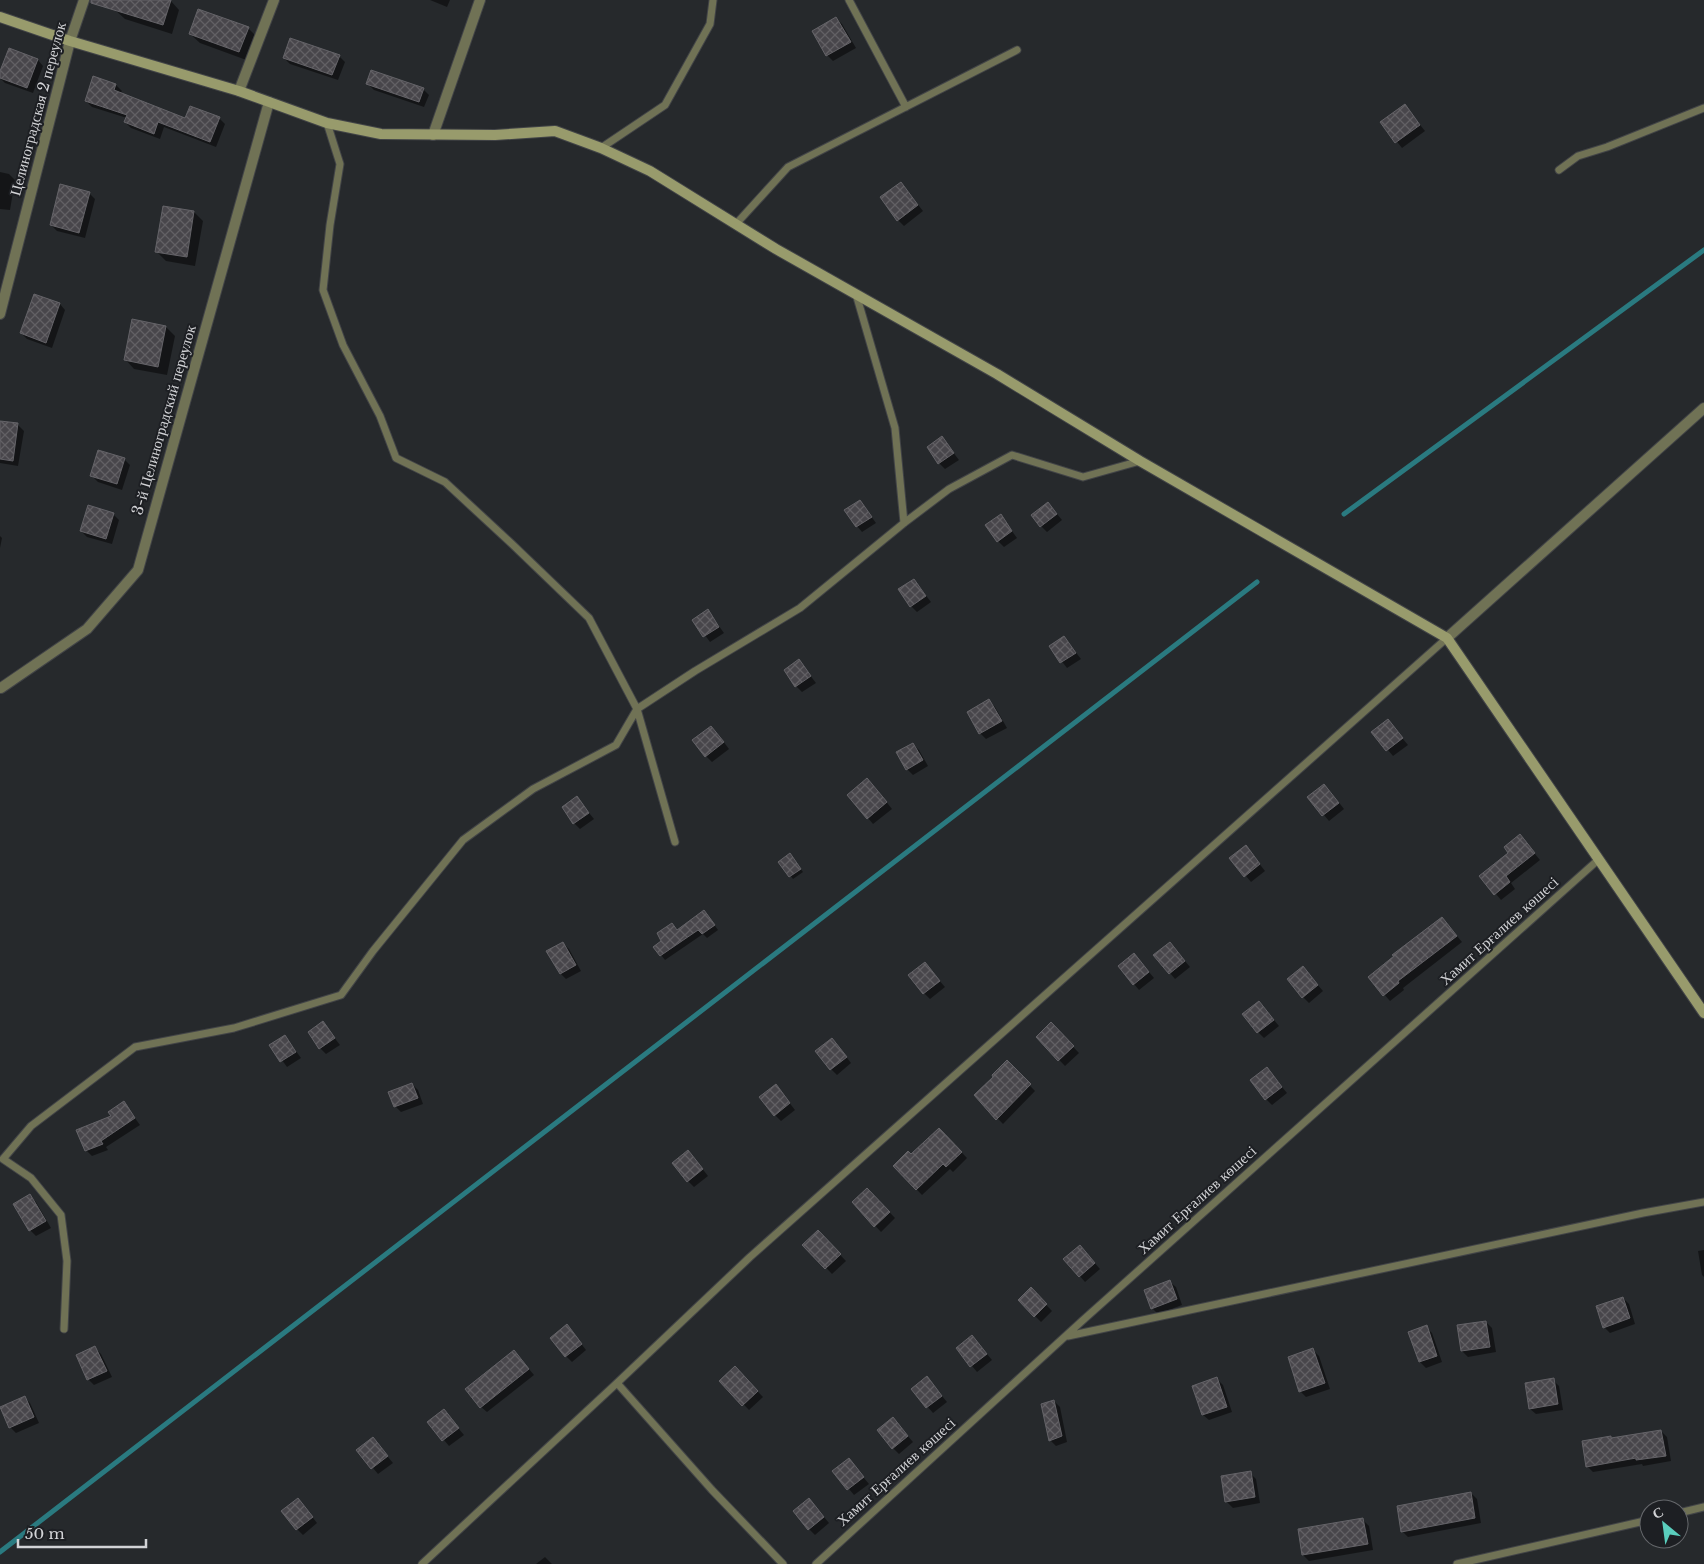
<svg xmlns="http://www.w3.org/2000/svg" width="1704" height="1564" font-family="'Libre Baskerville',serif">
	<defs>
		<pattern id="building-cross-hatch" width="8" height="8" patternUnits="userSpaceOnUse" patternTransform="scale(1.25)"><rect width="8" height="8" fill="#48464b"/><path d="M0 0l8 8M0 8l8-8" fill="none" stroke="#626064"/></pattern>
	</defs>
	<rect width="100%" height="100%" fill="#26292c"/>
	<path fill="#0007" d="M119 0H170L179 10 172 34 125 19 115 10Z
		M430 0H450L447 7Z
		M836 18 842 24 856 48 833 61 827 55Z
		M248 28 257 37 249 61 200 43 190 34Z
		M339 56 345 62 338 80 290 64 284 58Z
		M38 60 43 66 33 93 5 83 0 78V74Z
		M368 84 423 89 429 95 424 107 374 90Z
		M116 85 122 91 120 94 186 119 219 118 225 124 216 147 164 127 160 139 131 128 125 122 127 118 92 107 86 101Z
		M1405 106 1425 131 1402 148 1382 123Z
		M0 172 9 174 15 180 10 210 0 209Z
		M901 183 923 211 904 226 898 220Z
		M89 193 95 199 85 238 57 231 51 225Z
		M194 212 203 221 195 266 166 261 157 252Z
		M35 295 60 304 65 310 52 348 27 339 21 333Z
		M166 327 175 336 167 375 134 369 125 359Z
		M0 422 18 425 24 431 18 466 0 463Z
		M942 438 959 460 945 469 939 463Z
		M124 459 130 465 122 490 98 482 92 476Z
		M860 501 876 523 862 532 857 526Z
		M1053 509 1062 520 1047 532 1041 526Z
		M113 514 119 520 112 544 87 537 81 531Z
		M1001 516 1017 538 1004 547 998 541Z
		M0 536 2 538 0 548Z
		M914 580 931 602 917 612 911 606Z
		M708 611 724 633 710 642 694 620Z
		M1064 637 1081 659 1067 668 1050 646Z
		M799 661 816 683 802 692 796 686Z
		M989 701 995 707 1007 728 986 739 980 733Z
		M1393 727 1408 745 1393 756 1373 732Z
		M717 733 729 749 712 762 706 756Z
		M913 744 919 750 928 766 913 775 907 769Z
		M873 785 892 809 873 824 868 818Z
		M1330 791 1344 809 1329 821 1309 797Z
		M577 798 594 819 580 829 574 823Z
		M1520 836 1540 860 1511 883 1515 889 1501 900 1481 876 1510 853Z
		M1251 853 1265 871 1251 882 1231 858Z
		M792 858 803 872 793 879 780 862Z
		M708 916 718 930 707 938 703 934 665 960 661 955 663 941 672 925 678 930Z
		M1442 918 1462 942 1403 988 1404 990 1390 1001 1369 977Z
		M563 943 569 949 581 971 566 979 561 974Z
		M1170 943 1190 967 1175 979 1170 973Z
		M1134 954 1154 978 1139 990 1134 984Z
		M1303 968 1323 991 1309 1003 1303 997Z
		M930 970 945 987 930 999 924 993Z
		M1259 1002 1279 1026 1264 1038 1258 1032Z
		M323 1023 340 1045 326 1054 320 1048Z
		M1051 1024 1079 1053 1065 1066 1037 1037Z
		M285 1036 301 1058 287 1067 271 1045Z
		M837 1045 851 1063 837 1075 831 1069Z
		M1007 1062 1035 1091 1003 1124 975 1095 995 1077Z
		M1272 1075 1287 1093 1272 1105 1266 1099Z
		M412 1084 418 1090 423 1104 401 1112 395 1106Z
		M781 1092 795 1110 781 1121 775 1115Z
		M124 1103 140 1125 106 1147 108 1150 92 1156 86 1150Z
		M939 1129 967 1158 953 1172 950 1169 922 1195 894 1166 911 1155Z
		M694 1158 708 1176 694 1187 688 1181Z
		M867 1189 895 1218 881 1232 853 1202Z
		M30 1196 36 1202 51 1228 36 1236 30 1230Z
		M818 1232 846 1261 832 1274 804 1245Z
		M1704 1250V1277L1702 1275 1698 1251Z
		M1085 1252 1100 1269 1085 1282 1065 1259Z
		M1170 1282 1176 1287 1182 1305 1158 1314 1152 1308Z
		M1031 1289 1052 1311 1041 1322 1019 1300Z
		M1623 1298 1629 1304 1635 1324 1610 1333 1604 1327Z
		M1486 1322 1492 1328 1496 1352 1468 1357 1462 1351Z
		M1426 1327 1432 1333 1442 1362 1426 1368 1420 1362 1410 1332Z
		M572 1332 586 1350 572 1362 566 1356Z
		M978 1343 992 1360 977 1372 957 1348Z
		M95 1348 101 1354 112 1377 94 1385 88 1379Z
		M1313 1350 1319 1356 1330 1389 1306 1397 1300 1391Z
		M514 1351 534 1375 487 1412 481 1407Z
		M735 1368 763 1397 749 1410 721 1381Z
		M927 1378 947 1402 933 1413 913 1390Z
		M1217 1379 1223 1385 1232 1412 1209 1420 1203 1415Z
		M1553 1380 1559 1386 1563 1410 1536 1414 1530 1409Z
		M24 1397 30 1403 39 1423 16 1433 11 1428 2 1407Z
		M1054 1401 1060 1407 1067 1442 1056 1446 1050 1440Z
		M449 1417 464 1435 449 1446 429 1422Z
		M893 1419 913 1442 899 1454 893 1448Z
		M1661 1431 1667 1437 1671 1461 1643 1466 1642 1464 1593 1472 1587 1466 1611 1437 1612 1439Z
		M378 1445 393 1463 378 1474 358 1450Z
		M854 1466 869 1484 854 1495 834 1471Z
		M1250 1473 1256 1479 1260 1503 1233 1508 1227 1502Z
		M1471 1493 1477 1499 1481 1523 1408 1537 1402 1531Z
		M809 1499 829 1523 815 1535 809 1529Z
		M303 1505 317 1523 303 1535 297 1529Z
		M1363 1520 1369 1526 1373 1550 1309 1561 1303 1555Z
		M545 1557 552 1564H536Z"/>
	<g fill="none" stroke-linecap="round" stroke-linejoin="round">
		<path stroke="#2a7a80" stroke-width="5" d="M1344 514 1704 250
			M0 1552 1257 582"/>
	</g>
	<path fill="url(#building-cross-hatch)" stroke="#646368" d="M91 0H171L163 25 91 3Z
		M198 9 249 27 239 52 189 34Z
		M836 17 851 42 826 56 812 31Z
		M290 38 340 55 332 75 283 58Z
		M9 48 38 59 27 88 0 78V71Z
		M371 70 424 88 419 102 366 84Z
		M93 76 116 84 114 90 185 118 190 106 220 117 210 142 158 122 154 134 124 122 127 115 85 101Z
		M1405 104 1420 125 1395 143 1380 122Z
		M901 182 918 205 897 221 880 197Z
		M60 184 90 192 79 233 50 225Z
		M163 206 194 211 187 257 155 252Z
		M34 294 60 303 46 343 20 333Z
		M132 319 166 326 158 367 124 360Z
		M0 421 18 423 13 461 0 459Z
		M942 436 954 453 938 464 927 447Z
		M98 450 125 458 117 484 90 476Z
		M860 500 872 517 856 527 844 510Z
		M1048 502 1057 514 1040 527 1031 515Z
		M88 505 114 513 106 539 80 531Z
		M1001 514 1012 531 997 542 985 525Z
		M914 579 926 596 910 607 898 589Z
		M708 609 719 627 703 637 692 620Z
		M1064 636 1076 653 1060 663 1049 646Z
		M799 659 811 676 795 687 784 670Z
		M989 699 1002 721 979 734 967 712Z
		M1388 719 1403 738 1386 751 1371 732Z
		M711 726 724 742 705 757 692 740Z
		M913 743 923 760 906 770 896 752Z
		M867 778 887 802 867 819 847 795Z
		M1324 784 1339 803 1322 816 1307 797Z
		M577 796 589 813 573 824 562 807Z
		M1520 834 1535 853 1506 876 1510 882 1494 895 1479 876 1508 853 1504 847Z
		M1246 845 1260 864 1244 877 1229 858Z
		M790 853 801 869 789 877 778 862Z
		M704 910 715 925 702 934 698 930 660 956 653 947 661 941 657 933 672 923 677 930Z
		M1442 917 1457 936 1398 981 1399 983 1383 996 1368 977 1394 956 1392 955Z
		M563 942 576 965 560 974 546 951Z
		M1170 942 1185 961 1169 974 1153 955Z
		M1134 953 1149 972 1133 985 1118 966Z
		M925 962 940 981 923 994 908 975Z
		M1303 966 1318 985 1302 998 1287 979Z
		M1259 1001 1274 1020 1257 1033 1242 1014Z
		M323 1021 335 1038 319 1049 308 1032Z
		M1051 1022 1074 1046 1058 1061 1036 1037Z
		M285 1035 296 1052 280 1062 269 1045Z
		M832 1038 847 1057 830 1070 815 1051Z
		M1007 1060 1031 1084 996 1120 974 1095 993 1077 992 1075Z
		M1267 1067 1282 1087 1265 1100 1250 1080Z
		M412 1083 418 1098 394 1107 388 1092Z
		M776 1084 790 1103 774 1116 759 1097Z
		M124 1101 135 1118 101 1141 103 1144 85 1151 76 1130 111 1116 108 1112Z
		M939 1128 962 1152 946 1167 943 1164 916 1190 893 1166 908 1151 911 1154Z
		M688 1150 703 1169 687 1182 672 1163Z
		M867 1188 890 1212 874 1227 852 1202Z
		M30 1194 46 1221 29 1231 13 1204Z
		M818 1230 841 1254 825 1269 802 1245Z
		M1080 1245 1095 1263 1079 1277 1063 1259Z
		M1170 1280 1177 1299 1151 1309 1144 1290Z
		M1031 1287 1047 1304 1034 1317 1018 1300Z
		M1623 1297 1630 1318 1603 1328 1596 1306Z
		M1486 1321 1490 1347 1461 1351 1457 1325Z
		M567 1324 582 1344 565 1357 550 1338Z
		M1427 1325 1437 1356 1419 1362 1408 1332Z
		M972 1335 987 1354 970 1367 956 1348Z
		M95 1346 107 1371 87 1380 76 1355Z
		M1313 1348 1325 1383 1299 1392 1288 1357Z
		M514 1350 529 1369 480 1408 465 1389Z
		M735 1366 758 1391 742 1406 719 1381Z
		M927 1376 942 1396 926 1408 911 1389Z
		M1217 1377 1227 1407 1202 1415 1192 1386Z
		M1554 1378 1558 1404 1529 1409 1525 1383Z
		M25 1396 34 1417 9 1428 0 1407Z
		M1054 1400 1062 1436 1049 1441 1041 1404Z
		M444 1409 459 1428 442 1441 427 1422Z
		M893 1417 908 1436 892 1449 877 1430Z
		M1661 1430 1666 1456 1636 1460V1458L1586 1467 1582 1441 1611 1436V1438Z
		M373 1437 388 1456 371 1469 356 1450Z
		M849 1458 864 1477 847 1490 832 1471Z
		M1251 1471 1255 1497 1225 1502 1221 1476Z
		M1471 1492 1475 1518 1401 1532 1397 1506Z
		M298 1498 313 1517 296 1530 281 1511Z
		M809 1498 824 1517 808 1530 793 1511Z
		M1363 1518 1368 1544 1302 1555 1298 1529Z"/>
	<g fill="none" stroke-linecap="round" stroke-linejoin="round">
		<g stroke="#424447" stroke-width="9">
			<path id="lane" d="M849 0 906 107
				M327 123 340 164 330 225 323 290 343 345 380 416 396 458 445 482 512 544 589 618 637 709 675 842
				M601 148 665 105 710 24 713 0
				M1559 170 1578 156 1607 147 1704 108
				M736 224 788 167 1017 50
				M856 294 895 428 904 523
				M64 1329 67 1261 61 1215 31 1178 3 1159 31 1126 135 1047 234 1028 341 995 373 951 463 840 533 789 616 745 637 709 695 671 800 608 904 523 949 489 1012 455 1083 477 1140 461
				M1068 1336 1643 1213 1704 1202
				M617 1383 712 1490 783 1564
				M1679 1513 1704 1507
				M422 1564 617 1383 750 1257 1447 638
				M816 1564 1082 1321 1598 860
				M1457 1564 1649 1520"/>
		</g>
		<g stroke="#424447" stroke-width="12">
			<path id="street" d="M239 91 274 0
				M433 135 480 0
				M0 314 70 41 84 0
				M1447 638 1704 408
				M1 688 87 629 138 570 269 102"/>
		</g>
		<g stroke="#424447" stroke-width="12">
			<path id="secondary" d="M0 17 70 41 239 91 327 123 381 134 495 135 555 131 601 148 650 171 776 249 997 374 1140 461 1447 638 1704 1013"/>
		</g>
		<use href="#lane" stroke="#707255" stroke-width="7"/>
		<use href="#street" stroke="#707255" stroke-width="10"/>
		<use href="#secondary" stroke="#989b6c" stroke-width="10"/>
	</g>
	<g text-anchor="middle" stroke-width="4" stroke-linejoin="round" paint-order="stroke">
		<g font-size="15" fill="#d2d3d6" stroke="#1d1f23">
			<text transform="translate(38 109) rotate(-75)" y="5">Целиноградская 2 переулок</text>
			<text transform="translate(164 420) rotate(-74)" y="5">3-й Целиноградский переулок</text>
			<text transform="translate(1499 931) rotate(-42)" y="5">Хамит Ерғалиев көшесі</text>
			<text transform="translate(1197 1200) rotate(-42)" y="5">Хамит Ерғалиев көшесі</text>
			<text transform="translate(896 1472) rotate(-42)" y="5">Хамит Ерғалиев көшесі</text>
		</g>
	</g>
	<g transform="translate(1664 1524) rotate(331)"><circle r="24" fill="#1d1f23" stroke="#65676b"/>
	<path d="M0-4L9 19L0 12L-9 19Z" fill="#5acebd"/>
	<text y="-8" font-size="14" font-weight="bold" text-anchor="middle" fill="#d2d3d6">С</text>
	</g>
	<path d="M18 1539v8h128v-8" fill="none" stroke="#d2d3d6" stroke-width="2.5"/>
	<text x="25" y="1539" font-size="15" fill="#d2d3d6" stroke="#1d1f23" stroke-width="4" paint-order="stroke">50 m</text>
</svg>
